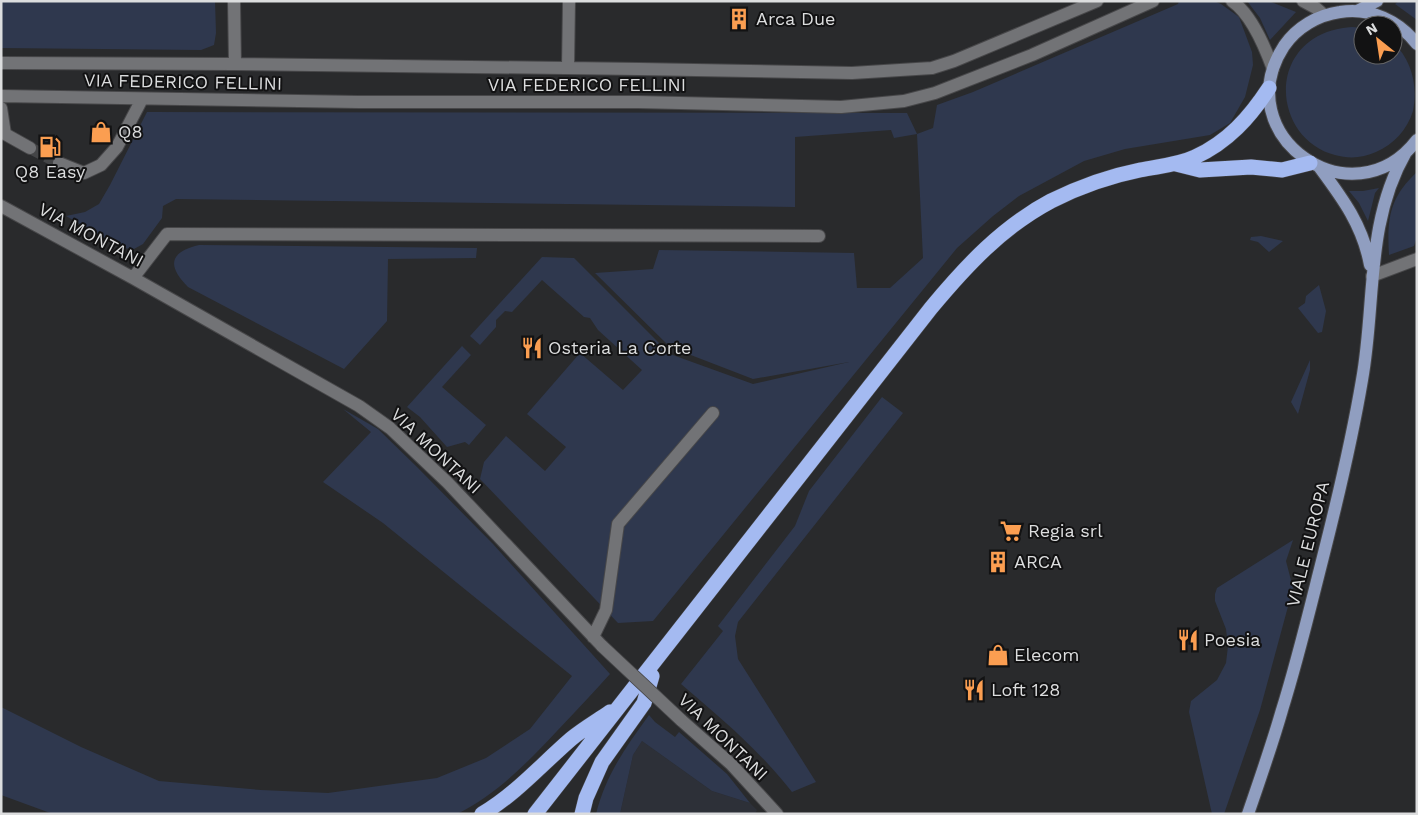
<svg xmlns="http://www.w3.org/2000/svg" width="1418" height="815" font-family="'Work Sans',sans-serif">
	<rect width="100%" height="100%" fill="#292a2c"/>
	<path fill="#2d3038" d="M642 741 712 791 750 803 757 810 755 814H620L633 755Z"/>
	<path fill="#2f384e" d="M1 1H215L216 33 214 45 201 50 1 48Z
		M1179 1H1214L1221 4 1239 17 1252 52 1253 65 1245 97 1230 123 1210 135 1125 149 1084 161 1019 196 993 216 957 248 653 621 618 623 480 479 484 462 506 436 545 471 566 447 527 414 580 353 623 390 642 370 598 330 590 318 584 317 542 280 512 312 505 311 496 320V327L480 345 470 336 542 257 574 258 670 354 753 384 849 362 753 379 670 347 595 273 653 269 659 250 854 253 857 288H890L923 258 917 134 894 138 891 130 795 137V207L176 199 163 206 162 218 143 244 134 249 121 248 66 216 85 212 99 204 110 185 147 112 907 113 917 134 933 128 937 105 973 92 1178 4Z
		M1247 1H1269L1296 12 1270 40 1260 18Z
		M1399 1H1417V20L1395 4Z
		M1352 27 1363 28V55H1393V42C1412 61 1418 85 1413 111 1407 130 1394 144 1376 152 1363 158 1349 159 1335 155 1283 142 1267 70 1313 39 1325 31 1338 28 1352 27Z
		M1417 172V237L1414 246 1389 255C1387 219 1389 198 1417 172Z
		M1379 188 1375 193 1368 221 1359 203 1349 191H1363Z
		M1261 236 1283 241 1269 252 1258 242 1250 240 1251 237Z
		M199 245 477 248 476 258 388 259 387 321 344 369 188 287C167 266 169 252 199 245Z
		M1319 285 1326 311 1322 332 1318 333 1298 308 1305 303 1306 296Z
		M462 346 471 355 442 387 486 425 469 445 465 442 447 447 420 417 407 407Z
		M1310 360V370L1298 414 1291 402Z
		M882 397 903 413 738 622 735 636 738 659 816 782 792 792C760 751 721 718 681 684L723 631 718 626 795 526 809 491Z
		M343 409 378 429 417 467 493 544 610 674C593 693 575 712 557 731 527 763 497 794 457 814H53L1 795V707L81 747 159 781 261 790 328 793 437 778 486 758 530 729 572 676 383 523 323 482 371 432Z
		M1293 540 1286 561 1293 588 1260 710 1224 814H1212L1189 712 1191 701 1217 680 1226 663 1228 646 1226 629 1215 601V594L1217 588Z
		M649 715 655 722 675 737 679 732 727 774 750 803 712 791 642 741 633 755 620 814H596C606 774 626 747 649 715Z"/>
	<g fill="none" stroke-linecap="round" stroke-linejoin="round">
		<path stroke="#444547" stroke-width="12" stroke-dasharray="12 6" stroke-linecap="butt" d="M30 148 59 163"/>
		<g stroke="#474749" stroke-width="14">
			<path id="minor" d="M234 1 235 64
				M1232 1C1251 14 1265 47 1273 69
				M1303 1 1316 8 1324 15
				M1 63 235 64 640 69 852 73 932 68 954 61 1097 1
				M568 68 569 1
				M1 96 358 102H638L841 107 904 101 935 93 1032 55 1153 1
				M1 108 5 134 30 148
				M59 163 84 173 101 165 117 147 142 99
				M1 206 133 278 359 406 390 428 448 483 602 646
				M1372 276 1417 259
				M133 278 167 234 819 236
				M593 637 606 610 618 524 713 413
				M681 720 731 764 777 814"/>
		</g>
		<g stroke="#474749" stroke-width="14">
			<path id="major" d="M1357 11 1377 1
				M1417 44C1399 21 1370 7 1340 12 1318 15 1297 27 1284 46 1226 135 1352 224 1417 140
				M1320 168C1343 199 1363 226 1370 265
				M1248 814C1260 779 1272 745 1282 710 1298 659 1310 608 1323 557 1338 498 1352 439 1362 380 1376 303 1365 223 1406 152"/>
		</g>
		<g stroke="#474749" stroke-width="16">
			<path id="highway" d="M1176 164 1200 170 1251 167 1282 170 1310 163
				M482 814C516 794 542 764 571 739 583 729 597 721 610 712
				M535 814 931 308C966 266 1002 227 1051 201 1079 187 1110 176 1140 170 1159 166 1178 165 1195 157 1228 142 1250 117 1269 88
				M582 814 586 798 602 762 644 703 652 676"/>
		</g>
		<use href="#minor" stroke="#727376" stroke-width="12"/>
		<use href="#major" stroke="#909ec0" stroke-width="12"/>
		<use href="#highway" stroke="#a4baf1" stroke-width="15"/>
		<g stroke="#474749" stroke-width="14" stroke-linecap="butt">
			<path id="minor-bridge" d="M602 646 681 720"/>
		</g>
		<use href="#minor-bridge" stroke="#727376" stroke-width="12"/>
	</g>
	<defs>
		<g id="building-bare" transform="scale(1.725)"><path d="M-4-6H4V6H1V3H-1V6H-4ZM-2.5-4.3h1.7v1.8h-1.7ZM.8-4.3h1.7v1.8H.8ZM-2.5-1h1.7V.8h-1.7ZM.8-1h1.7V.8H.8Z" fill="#fb9e51" stroke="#121213" stroke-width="2.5" paint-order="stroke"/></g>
		<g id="shop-bare" transform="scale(1.725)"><path d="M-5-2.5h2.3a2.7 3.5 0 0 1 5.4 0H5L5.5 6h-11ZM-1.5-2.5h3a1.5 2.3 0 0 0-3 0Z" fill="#fb9e51" stroke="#121213" stroke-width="2.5" paint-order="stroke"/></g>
		<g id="fuel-bare" transform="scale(1.725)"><path d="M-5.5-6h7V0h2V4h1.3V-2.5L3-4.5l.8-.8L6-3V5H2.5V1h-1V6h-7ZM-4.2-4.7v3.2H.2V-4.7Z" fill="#fb9e51" stroke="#121213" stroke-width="2.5" paint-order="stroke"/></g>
		<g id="restaurant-bare" transform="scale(1.725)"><path d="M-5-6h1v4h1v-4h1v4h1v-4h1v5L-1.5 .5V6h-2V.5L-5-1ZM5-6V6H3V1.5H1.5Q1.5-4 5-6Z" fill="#fb9e51" stroke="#121213" stroke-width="2.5" paint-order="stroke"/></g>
		<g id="supermarket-bare" transform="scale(1.725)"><path d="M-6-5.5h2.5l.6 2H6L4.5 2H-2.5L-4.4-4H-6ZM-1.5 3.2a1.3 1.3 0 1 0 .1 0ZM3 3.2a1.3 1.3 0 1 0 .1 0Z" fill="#fb9e51" stroke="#121213" stroke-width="2.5" paint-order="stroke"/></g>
	</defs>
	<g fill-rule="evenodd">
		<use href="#building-bare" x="739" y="19"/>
		<use href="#shop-bare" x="101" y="132"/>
		<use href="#fuel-bare" x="50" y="147"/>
		<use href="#restaurant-bare" x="532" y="348"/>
		<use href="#supermarket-bare" x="1011" y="531"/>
		<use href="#building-bare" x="998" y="562"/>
		<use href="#restaurant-bare" x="1188" y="640"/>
		<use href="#shop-bare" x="998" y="655"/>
		<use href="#restaurant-bare" x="974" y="690"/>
	</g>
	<g text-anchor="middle" stroke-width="4" stroke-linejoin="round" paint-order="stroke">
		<g font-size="18" fill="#dcddde" stroke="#121213" text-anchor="start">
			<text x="756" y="25">Arca Due</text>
			<text x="118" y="138">Q8</text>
			<text x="50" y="178" text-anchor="middle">Q8 Easy</text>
			<text x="548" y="354">Osteria La Corte</text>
			<text x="1028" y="537">Regia srl</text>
			<text x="1014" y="568">ARCA</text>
			<text x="1204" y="646">Poesia</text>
			<text x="1014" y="661">Elecom</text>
			<text x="991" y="696">Loft 128</text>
		</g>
		<g font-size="18" fill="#dcddde" stroke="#121213">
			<text transform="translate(183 82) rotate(1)" y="6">VIA FEDERICO FELLINI</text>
			<text x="587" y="91">VIA FEDERICO FELLINI</text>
			<text transform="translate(91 235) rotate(28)" y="6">VIA MONTANI</text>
			<text transform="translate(436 451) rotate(43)" y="6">VIA MONTANI</text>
			<text transform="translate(1308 544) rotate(-76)" y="6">VIALE EUROPA</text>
			<text transform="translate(723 737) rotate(44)" y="6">VIA MONTANI</text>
		</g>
	</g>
	<rect width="1418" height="815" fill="none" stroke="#dcddde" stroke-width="5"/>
	<g transform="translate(1378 40) rotate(330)"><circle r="24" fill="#121213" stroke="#636364"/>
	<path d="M0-4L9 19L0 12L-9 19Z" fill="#fb9e51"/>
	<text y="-8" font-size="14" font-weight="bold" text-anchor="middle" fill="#dcddde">N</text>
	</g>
</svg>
